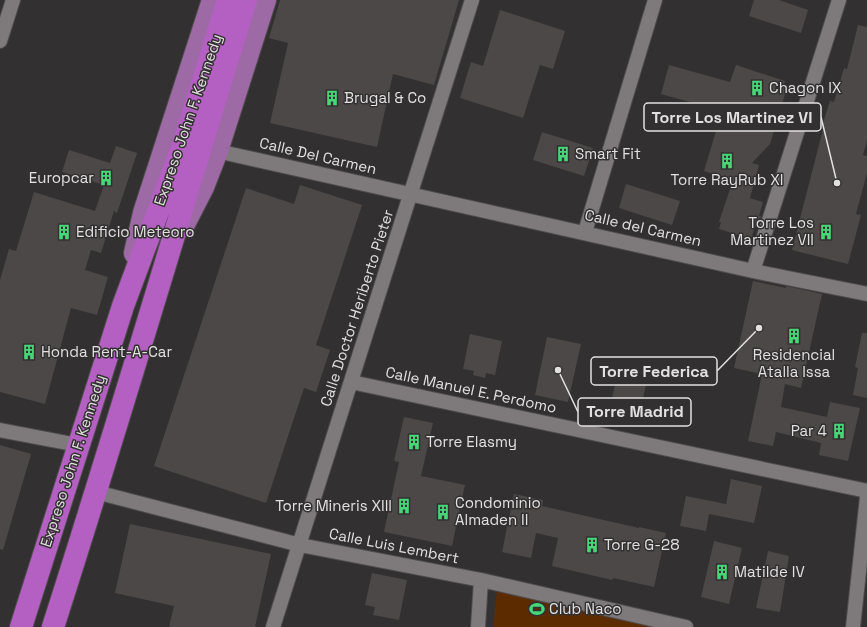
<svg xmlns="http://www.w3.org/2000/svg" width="867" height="627" font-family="'Space Grotesk',sans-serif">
	<rect width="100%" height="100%" fill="#333031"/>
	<path fill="#5c2c00" d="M497 590 661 627H493Z"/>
	<path fill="#4c4848" d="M280 0H459L434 85 393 74 377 147 270 123 288 43 269 38Z
		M754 0H779L808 10 801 33 749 16Z
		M500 10 565 31 553 69 540 65 523 118 460 98 471 62 483 66Z
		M858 25 867 27V141L863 155 867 156V173L856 214 861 215 848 264 792 250 823 129H821L830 101 834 102 844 68 847 69Z
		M669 65 730 82 736 65 785 81 783 87 787 88 782 104 778 103 773 119 775 128 770 144 752 163 759 165 750 198 763 202 759 216H761L758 228 755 227 751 239 719 229 721 222H719L733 180 704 171 722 111 661 94Z
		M542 132 593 148 584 176 533 160Z
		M116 146 137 153 117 213 114 211 101 253 91 250 85 270 108 277 97 315 71 308 45 404 0 392V280L9 249 16 251 34 192 95 211 104 185 62 172 69 150 110 163Z
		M626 184 680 201 672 225 619 208Z
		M300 185 362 205 316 345 330 350 316 392 304 388 266 503 154 466 246 188 294 204Z
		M753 281 786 288V286L822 294 801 388 785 384 781 407 827 417 830 402 860 408 848 461 819 455 821 443 776 432 773 446 748 441 762 374 734 368Z
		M862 333H867V398L853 395 858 368 855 367Z
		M470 334 502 341 495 375 486 373 485 378 473 375 474 371 463 369Z
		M547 337 581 344 568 402 535 395Z
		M619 369 648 376 637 425 607 418Z
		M404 417 433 423 421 476 465 485 452 546 384 532 399 462 394 461Z
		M0 445 31 454 3 550 0 549Z
		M731 479 762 486 754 523 709 514 706 531 680 526 686 496 726 504Z
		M514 494 543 500 542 506 639 528V527L666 533 654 587 613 578 612 580 552 566 558 538 536 533 531 558 502 552Z
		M130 524 271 554 255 627H169L174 606 115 593Z
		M714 541 742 548 729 604 701 597Z
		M768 551 789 556 780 612 756 608Z
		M372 573 407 580 399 620 373 615 375 607 365 605Z"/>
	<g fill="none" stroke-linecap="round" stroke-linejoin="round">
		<g stroke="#4f4c4d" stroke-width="16">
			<path id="street" d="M0 41 13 0
				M217 151 753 271 867 294
				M585 232 655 0
				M753 271 839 0
				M351 382 867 491
				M0 430 78 445
				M96 492 300 545 481 580 686 627
				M273 627 472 0
				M478 627 481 580
				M853 627 867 497"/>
		</g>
		<g stroke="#4f4c4d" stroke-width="24">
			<path id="primary" d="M183 226 203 187 217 151 265 0
				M135 253 144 213 213 0"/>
		</g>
		<g stroke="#4f4c4d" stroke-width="24">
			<path id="highway" d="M21 627 123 306 184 142 228 0
				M53 627C120 419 181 209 246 0"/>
		</g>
		<use href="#street" stroke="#7e7a7c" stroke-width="14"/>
		<use href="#primary" stroke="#9e6aa6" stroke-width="22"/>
		<use href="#highway" stroke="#b45fc2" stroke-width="22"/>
	</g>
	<defs>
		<g id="building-bare" transform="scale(1.2)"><path d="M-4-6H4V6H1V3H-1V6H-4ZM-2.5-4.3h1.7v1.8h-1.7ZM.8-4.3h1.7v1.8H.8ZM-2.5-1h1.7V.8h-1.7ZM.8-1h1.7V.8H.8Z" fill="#47d779" stroke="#333031" stroke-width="2.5" paint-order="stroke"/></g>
		<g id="stadium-bare" transform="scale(1.2)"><path d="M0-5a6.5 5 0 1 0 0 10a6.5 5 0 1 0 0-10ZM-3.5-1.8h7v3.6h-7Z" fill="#47d779" stroke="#333031" stroke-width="2.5" paint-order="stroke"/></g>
	</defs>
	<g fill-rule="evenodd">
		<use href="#building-bare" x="757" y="88"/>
		<use href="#building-bare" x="332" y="98"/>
		<use href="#building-bare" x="563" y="154"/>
		<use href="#building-bare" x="727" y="161"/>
		<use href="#building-bare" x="106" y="178"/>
		<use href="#building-bare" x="64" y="232"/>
		<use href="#building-bare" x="826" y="232"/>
		<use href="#building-bare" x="794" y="336"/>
		<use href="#building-bare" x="29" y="352"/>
		<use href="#building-bare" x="839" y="431"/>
		<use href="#building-bare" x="414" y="442"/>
		<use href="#building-bare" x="404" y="506"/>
		<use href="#building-bare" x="443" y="512"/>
		<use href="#building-bare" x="592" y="545"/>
		<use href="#building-bare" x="722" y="572"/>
		<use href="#stadium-bare" x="537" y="609"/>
	</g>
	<g text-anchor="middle" stroke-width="3" stroke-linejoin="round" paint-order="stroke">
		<g font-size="15" fill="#e3e0e1" stroke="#333031" text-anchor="start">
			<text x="769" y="93">Chagon IX</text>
			<text x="344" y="103">Brugal &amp; Co</text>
			<text x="575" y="159">Smart Fit</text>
			<text x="94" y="183" text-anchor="end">Europcar</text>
			<text x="727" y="185" text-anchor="middle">Torre RayRub XI</text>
			<text x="814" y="228" text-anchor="end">Torre Los<tspan x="814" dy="17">Martinez VII</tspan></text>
			<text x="76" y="237">Edificio Meteoro</text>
			<text x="41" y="357">Honda Rent-A-Car</text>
			<text x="794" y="360" text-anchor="middle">Residencial<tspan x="794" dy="17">Atalla Issa</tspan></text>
			<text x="827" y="436" text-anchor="end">Par 4</text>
			<text x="426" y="447">Torre Elasmy</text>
			<text x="455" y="508">Condominio<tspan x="455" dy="17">Almaden II</tspan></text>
			<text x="392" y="511" text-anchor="end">Torre Mineris XIII</text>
			<text x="604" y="550">Torre G-28</text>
			<text x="734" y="577">Matilde IV</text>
			<text x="549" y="614">Club Naco</text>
		</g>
		<g font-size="15" fill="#e3e0e1" stroke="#333031">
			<text transform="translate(188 120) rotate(-71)" y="5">Expreso John F. Kennedy</text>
			<text transform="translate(318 156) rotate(13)" y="5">Calle Del Carmen</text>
			<text transform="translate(643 228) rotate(13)" y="5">Calle del Carmen</text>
			<text transform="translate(357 308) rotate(-72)" y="5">Calle Doctor Heriberto Pieter</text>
			<text transform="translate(471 390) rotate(12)" y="5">Calle Manuel E. Perdomo</text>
			<text transform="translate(73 461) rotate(-72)" y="5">Expreso John F. Kennedy</text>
			<text transform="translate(394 546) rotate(11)" y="5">Calle Luis Lembert</text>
		</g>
	</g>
	<path fill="none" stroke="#e3e0e1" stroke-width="1.5" d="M837 183L821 117M759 328L717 371M558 370L578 412"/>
	<g fill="#e3e0e1" stroke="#333031" stroke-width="1.5">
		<circle cx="837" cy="183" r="4"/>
		<circle cx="759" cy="328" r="4"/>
		<circle cx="558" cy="370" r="4"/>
	</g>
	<g fill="#333031" stroke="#e3e0e1" stroke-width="1.5">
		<rect x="644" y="103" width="177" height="28" rx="4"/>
		<rect x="591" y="357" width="126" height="28" rx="4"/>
		<rect x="578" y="398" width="113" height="28" rx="4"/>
	</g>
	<g font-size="16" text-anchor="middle" font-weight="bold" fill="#e3e0e1">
		<text x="732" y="123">Torre Los Martinez VI</text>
		<text x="654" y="377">Torre Federica</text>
		<text x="635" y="417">Torre Madrid</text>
	</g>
</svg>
